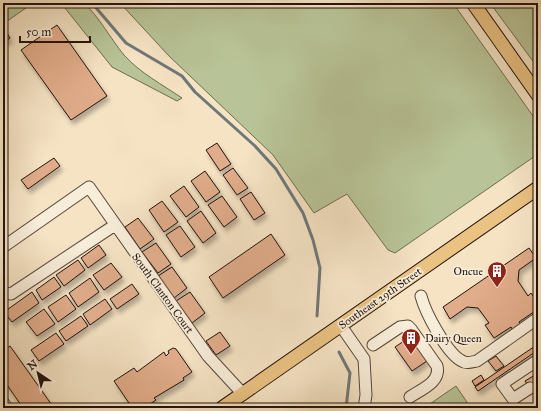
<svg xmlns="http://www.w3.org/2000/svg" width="541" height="411" font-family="'IM FELL Great Primer',serif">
	<defs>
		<filter id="shadow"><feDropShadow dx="2.5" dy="4.5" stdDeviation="2" flood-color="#0004"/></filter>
	</defs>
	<rect width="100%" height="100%" fill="#f5e3c4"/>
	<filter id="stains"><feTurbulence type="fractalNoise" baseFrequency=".005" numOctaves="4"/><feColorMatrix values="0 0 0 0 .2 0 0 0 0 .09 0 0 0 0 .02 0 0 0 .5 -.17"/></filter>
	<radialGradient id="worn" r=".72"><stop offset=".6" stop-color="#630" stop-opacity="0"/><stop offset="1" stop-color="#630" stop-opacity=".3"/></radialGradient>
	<path fill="#b8c497" stroke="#6d6c52" d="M3 3H33L3 24Z
		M61 3H84C100 18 110 38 124 55 140 73 163 85 182 98L177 101 112 67Z
		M120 3H453L538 123V154L395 253 388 250 347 194 314 213 273 155 169 56Z
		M490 3H538V68Z
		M456 386 471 408H424Z"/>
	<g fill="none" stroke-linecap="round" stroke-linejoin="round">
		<path stroke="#6f7878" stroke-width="3" d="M92 3 126 43 182 76 195 92 255 146 276 169 303 213 313 240 320 268 317 316
			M339 352 350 373 346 408"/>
	</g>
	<path fill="#e0ac8a" stroke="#22130d" filter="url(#shadow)" d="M57 25 107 96 71 120 21 50Z
		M5 30 10 38 3 43V32Z
		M217 143 231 164 220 171 206 150Z
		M54 158 60 166 28 189 21 180Z
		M233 168 248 188 237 195 223 175Z
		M205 171 220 192 206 202 191 181Z
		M184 186 199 207 186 217 170 196Z
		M251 192 265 213 254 220 240 199Z
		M222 196 237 217 224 227 208 205Z
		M162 201 178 222 164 232 149 210Z
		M201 211 216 233 203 243 187 221Z
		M138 218 154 239 140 249 125 227Z
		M180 226 195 247 181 257 166 235Z
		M271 234 285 255 223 298 209 277Z
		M156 243 171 264 158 273 142 252Z
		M99 245 106 255 88 268 81 258Z
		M529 248 536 258 519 270 518 281 528 296 531 293 538 303V309L519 322 522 327 514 332 511 327 494 338 485 325 489 323 478 308 467 307 450 319 443 307Z
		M78 260 85 270 64 286 56 275Z
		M111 263 122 277 104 290 93 275Z
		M172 267 187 288 174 298 158 276Z
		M54 277 61 287 42 300 36 290Z
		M90 278 99 292 78 307 69 293Z
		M132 284 139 294 117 309 110 299Z
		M32 292 39 303 12 322 4 312Z
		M190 292 205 313 192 323 176 301Z
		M66 295 76 309 58 322 48 307Z
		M105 299 112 309 90 325 83 314Z
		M44 309 55 324 37 336 26 322Z
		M81 316 88 326 66 341 59 331Z
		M220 332 230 346 216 355 206 341Z
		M56 333 64 344 39 361 31 350Z
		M407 339 410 343 413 341 427 361 412 371 395 347Z
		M538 344V350L478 391 475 387Z
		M10 346 54 408H23L3 379V351Z
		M173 348 176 349 192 372 183 378 184 380 154 398 156 400 144 408H128L131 406 114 381 134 368 137 372 164 352 166 356 169 353 168 351Z
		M496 356 504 366 496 371 488 361Z
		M538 373V396L536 397 525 381Z
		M481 375 484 380 475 386 472 381Z"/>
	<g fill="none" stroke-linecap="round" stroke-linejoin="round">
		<path stroke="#d5c4a9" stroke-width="11" stroke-dasharray="11 5.5" stroke-linecap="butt" d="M530 388 538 382"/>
		<g stroke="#57473b" stroke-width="13">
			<path id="minor" d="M3 247 89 187 208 356 243 394
				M3 293 11 294 115 225
				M421 296C425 312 447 354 462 361 466 364 472 362 477 361L538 318
				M341 326 364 359 366 395 364 408
				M373 345 400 327 408 326 411 329 437 366C441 382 422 389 410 397
				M530 388 513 399 502 384 538 360
				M3 402 7 408"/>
		</g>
		<g stroke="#22130d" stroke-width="15">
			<path id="major" d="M473 3 538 95
				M222 408 538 188"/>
		</g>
		<use href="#minor" stroke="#f8edd9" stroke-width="11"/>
		<use href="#major" stroke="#eac282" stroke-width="13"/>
	</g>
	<defs>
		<g id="building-pin" transform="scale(1)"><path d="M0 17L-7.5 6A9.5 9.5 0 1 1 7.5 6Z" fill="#8f2418" stroke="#f8edd9"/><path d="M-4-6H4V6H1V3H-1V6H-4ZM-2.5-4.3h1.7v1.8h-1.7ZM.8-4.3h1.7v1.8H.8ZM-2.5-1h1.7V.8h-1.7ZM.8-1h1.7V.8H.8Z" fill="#fff"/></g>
	</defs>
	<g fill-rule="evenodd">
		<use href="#building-pin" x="497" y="271"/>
		<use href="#building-pin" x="411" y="338"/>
	</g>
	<g text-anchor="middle" stroke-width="3.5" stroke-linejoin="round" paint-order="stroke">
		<g font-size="11" fill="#22130d" stroke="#f8edd9" text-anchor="end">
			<text x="483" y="275">Oncue</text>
			<text x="425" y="342" text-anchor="start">Dairy Queen</text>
		</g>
		<g font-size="11" fill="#22130d" stroke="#f8edd9">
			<text transform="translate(163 293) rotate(54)" y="4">South Clanton Court</text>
			<text transform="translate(380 298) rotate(-35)" y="4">Southeast 29th Street</text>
		</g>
	</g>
	<rect width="541" height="411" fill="none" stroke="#f5e3c4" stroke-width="16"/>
	<rect x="4" y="4" width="533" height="403" fill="none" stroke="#22130d" stroke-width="2"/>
	<rect x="8" y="8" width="525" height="395" fill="none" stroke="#22130d"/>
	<g transform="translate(38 373) rotate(325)" stroke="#f8edd9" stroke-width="3" paint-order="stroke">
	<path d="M0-3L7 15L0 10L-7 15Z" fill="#22130d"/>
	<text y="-6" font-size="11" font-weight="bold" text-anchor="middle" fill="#22130d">N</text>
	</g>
	<path d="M20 36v6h70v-6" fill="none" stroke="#22130d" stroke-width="2"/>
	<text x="26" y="36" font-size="12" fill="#22130d" stroke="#f8edd9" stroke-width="3" paint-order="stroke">50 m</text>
	<rect width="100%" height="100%" filter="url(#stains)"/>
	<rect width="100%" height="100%" fill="url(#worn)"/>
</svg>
